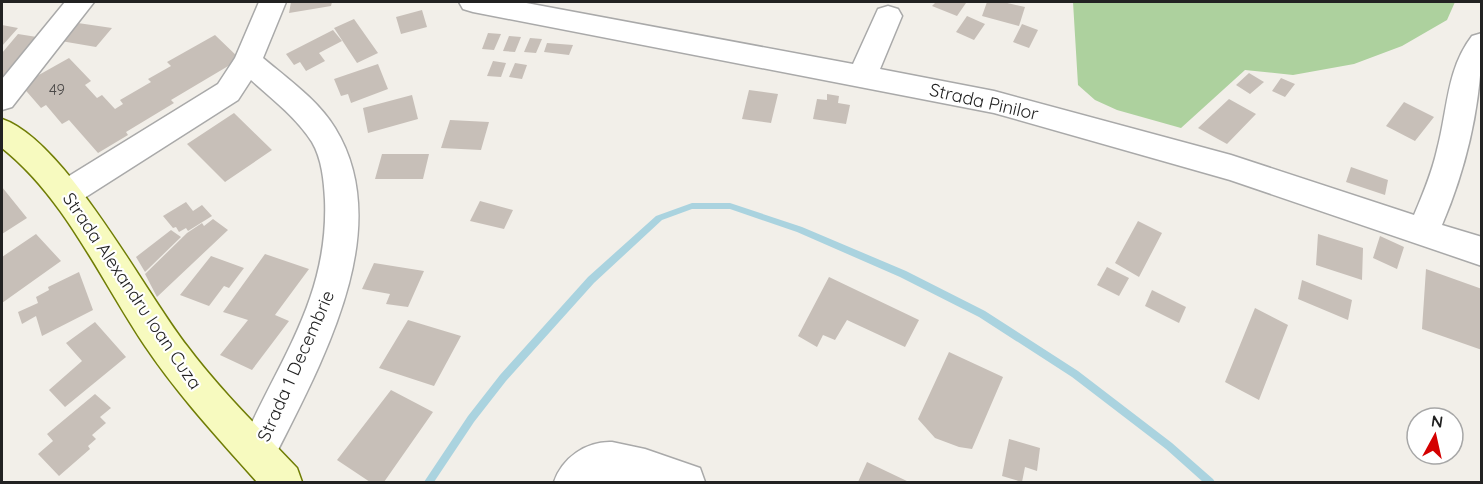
<svg xmlns="http://www.w3.org/2000/svg" width="1483" height="484" font-family="Quicksand,sans-serif">
	<rect width="100%" height="100%" fill="#f2efe9"/>
	<path fill="#add19e" d="M1073 2H1455L1447 20 1402 46 1354 64 1293 75 1245 70 1181 128 1117 110 1095 100 1078 85Z"/>
	<g fill="none" stroke-linecap="round" stroke-linejoin="round">
		<path fill="#aad3df" fill-rule="evenodd" d="M692 203H730L802 227 906 271 985 311 1078 371 1172 443 1213 479 1215 482H1203L1166 449 1072 377 979 317 900 277 797 232 730 209H692L662 220 594 283 506 381 474 422 434 482H424L468 416 500 375 588 277 656 216Z"/>
	</g>
	<path fill="#c7bfb8" d="M291 2H332L331 6 289 13Z
		M936 2H962L966 3 957 16 932 6Z
		M987 2H1003L1025 7 1019 26 982 16Z
		M422 10 427 27 401 34 396 17Z
		M967 16 985 24 974 40 956 32Z
		M354 19 378 53 357 63 334 28Z
		M71 22 112 28 96 47 55 40Z
		M1022 24 1038 30 1029 48 1013 42Z
		M2 25 18 28 2 46Z
		M333 30 342 41 319 53 325 61 306 71 300 62 294 65 286 54Z
		M488 33 501 34 494 50 482 49Z
		M18 34 43 38 9 77 2 76V53Z
		M215 35 240 59 171 100 174 103 126 132 128 135 98 153 69 120 62 124 46 105 41 108 21 85 69 58 91 81 85 85 97 98 102 95 115 109 123 104 120 100 151 82 148 79 171 66 167 62Z
		M509 36 521 37 515 52 503 51Z
		M530 38 542 39 536 53 524 52Z
		M547 43 573 45 569 55 544 52Z
		M493 61 506 63 501 77 487 76Z
		M515 63 527 65 522 79 509 77Z
		M378 64 388 89 351 103 348 94 341 96 334 79Z
		M1249 73 1264 82 1250 94 1236 85Z
		M1281 78 1295 84 1285 97 1272 91Z
		M749 90 778 94 771 123 742 119Z
		M827 94 839 96 838 103 850 105 846 124 813 119 817 99 827 100Z
		M412 95 418 119 368 133 363 108Z
		M1229 99 1256 114 1227 144 1198 128Z
		M1404 102 1434 117 1415 141 1386 126Z
		M234 113 272 150 225 182 187 144Z
		M450 120 489 122 481 150 441 148Z
		M382 154H429L423 179H375Z
		M1351 167 1388 180 1385 195 1346 182Z
		M2 187 27 218 2 234Z
		M480 201 513 210 504 229 470 221Z
		M186 202 193 211 202 205 212 216 188 231 186 228 179 232 176 227 173 228 163 216Z
		M213 219 228 230 157 297 145 274 187 233 202 223 204 226Z
		M1138 221 1162 233 1139 277 1115 263Z
		M171 230 181 237 145 272 136 257Z
		M36 234 61 261 2 303V257Z
		M1318 234 1363 248 1362 280 1316 265Z
		M1380 236 1404 247 1397 269 1373 258Z
		M265 254 309 269 275 315 289 321 252 370 220 355 248 320 223 312Z
		M211 256 244 268 229 288 224 286 209 306 180 295Z
		M374 263 424 271 408 307 386 304 390 294 362 289Z
		M1107 267 1129 278 1119 296 1097 285Z
		M1426 269 1482 289V350L1422 329Z
		M79 272 93 310 42 336 36 316 22 324 18 312 38 303 36 297 49 290 48 287Z
		M829 277 919 320 905 347 847 320 835 340 823 335 817 347 798 336Z
		M1302 280 1352 300 1348 320 1298 299Z
		M1152 290 1186 307 1179 323 1145 306Z
		M1255 308 1288 325 1259 400 1225 382Z
		M408 320 461 336 434 386 379 368Z
		M95 322 126 357 65 407 49 390 82 361 66 343Z
		M949 352 1003 377 972 449 959 447 935 438 918 419Z
		M391 390 433 412 384 482H370L337 460Z
		M95 394 111 408 100 417 106 423 92 435 96 439 88 446 90 449 59 476 38 454 53 441 47 434Z
		M1009 439 1040 448 1037 471 1025 467 1022 482 1002 476Z
		M867 462 909 482H858Z"/>
	<g fill="none" stroke-linecap="round" stroke-linejoin="round">
		<g stroke="#a9a9a9" stroke-width="3">
			<path id="street" d="M65 2H94L12 107 2 110V79Z
				M259 2H286L263 58C288 79 318 100 335 128 399 232 317 371 270 466L257 472 244 466 238 453C275 365 329 301 325 200 324 181 322 159 312 142 297 118 272 99 251 80L238 100 78 202 67 206 56 202 51 193 56 184 218 84 235 58Z
				M459 2H521L853 64 878 9 888 6 898 9 902 16 880 69 994 91 1231 155 1414 215C1423 194 1432 172 1437 150 1448 110 1446 70 1472 36L1482 33C1482 99 1468 164 1442 225L1482 237V266L1230 180 994 113 473 12 463 9Z
				M612 442 645 449 700 468 705 482C691 482 604 480 599 482H554C562 458 586 441 612 442Z"/>
		</g>
		<g stroke="#707d05" stroke-width="3">
			<path id="secondary" d="M2 119C65 140 144 291 187 346 220 390 259 428 297 468L302 482H257C218 438 178 395 145 346 100 279 65 198 2 148Z"/>
		</g>
		<use href="#street" fill="#fff" fill-rule="evenodd"/>
		<use href="#secondary" fill="#f7fabf" fill-rule="evenodd"/>
	</g>
	<g text-anchor="middle" stroke-width="4.5" stroke-linejoin="round" paint-order="stroke">
		<g font-size="15" fill="#4b4948">
			<text x="57" y="95">49</text>
		</g>
		<g font-size="18" fill="#222" stroke="#fff">
			<text transform="translate(984 102) rotate(13)" y="6">Strada Pinilor</text>
			<text transform="translate(132 291) rotate(56)" y="6">Strada Alexandru Ioan Cuza</text>
			<text transform="translate(296 366) rotate(-66)" y="6">Strada 1 Decembrie</text>
		</g>
	</g>
	<rect width="1483" height="484" fill="none" stroke="#222222" stroke-width="6"/>
	<g transform="translate(1435 436) rotate(8)"><circle r="28" fill="#ffffff" stroke="#a7a7a7" stroke-width="1.5"/>
	<path d="M0-4.5L10 22L0 15L-10 22Z" fill="#d40000"/>
	<text y="-9" font-size="16" font-weight="bold" text-anchor="middle" fill="#222222">N</text>
	</g>
</svg>
